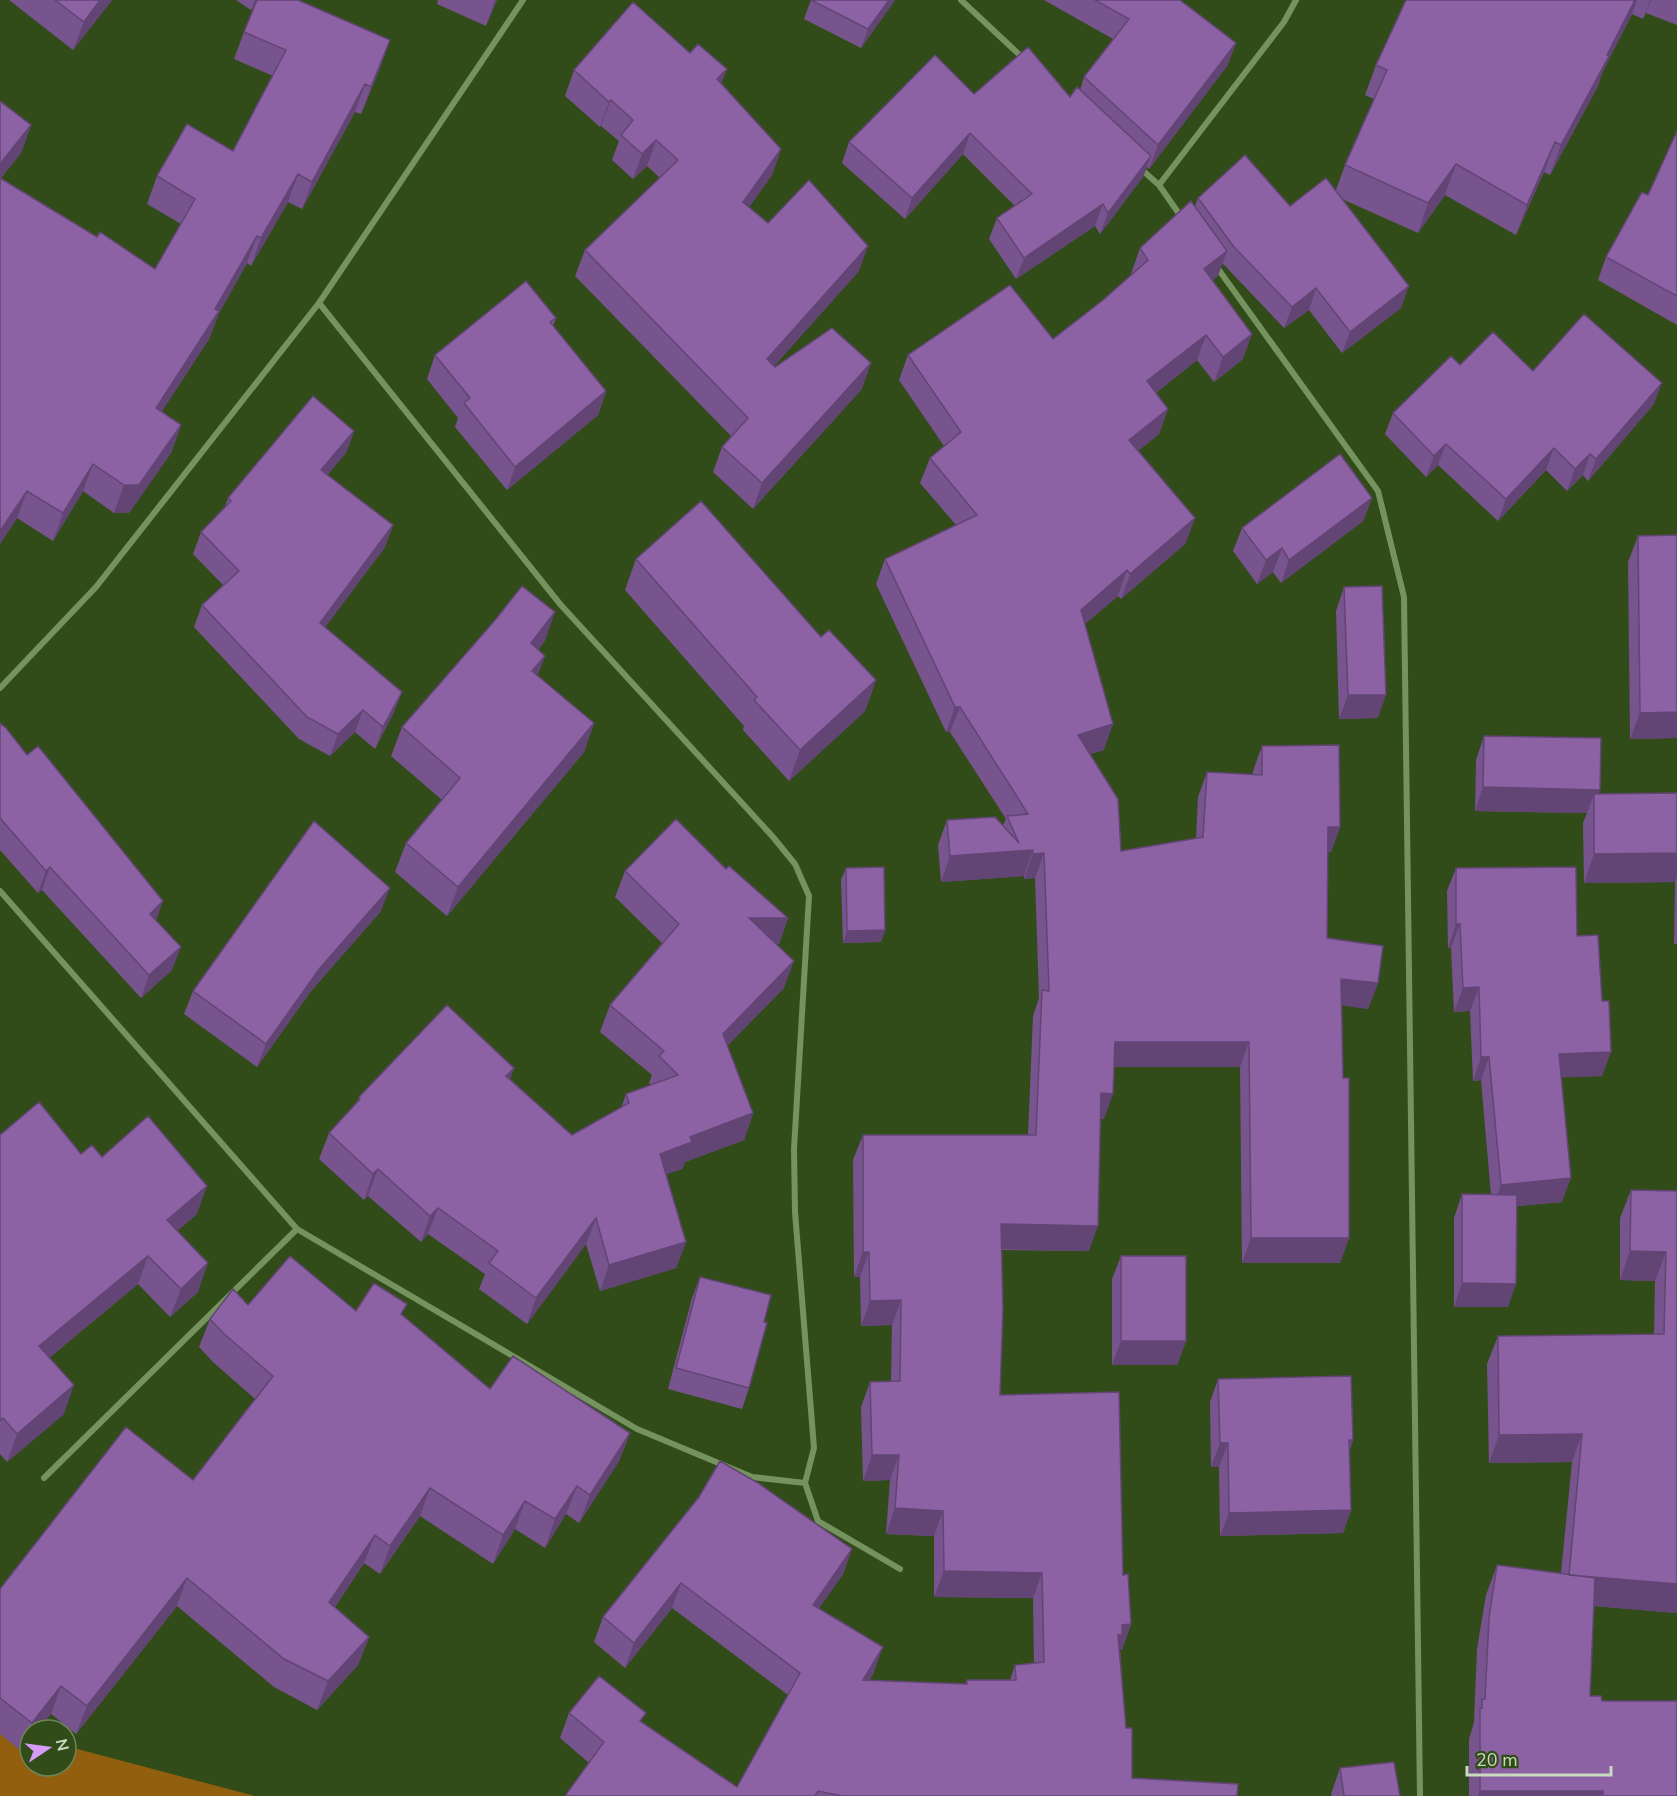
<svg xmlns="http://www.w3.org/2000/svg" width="1677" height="1796" font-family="'Nunito Sans',sans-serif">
	<rect width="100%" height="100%" fill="#314c18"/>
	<path fill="#915f0d" d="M0 1729 30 1736V1766H66V1746L255 1796H0Z"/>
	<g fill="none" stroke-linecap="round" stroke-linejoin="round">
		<path stroke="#75935e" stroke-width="6" d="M961 0 1024 59
			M1141 169 1159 185 1182 218
			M1159 185 1284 22 1296 0
			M1216 266 1378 491 1404 597 1420 1796
			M319 303 560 604 773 837 795 864 809 896 794 1149 795 1212 814 1448 805 1483
			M0 688 96 587 319 303 523 0
			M0 891 297 1229 637 1429 752 1477 805 1483 818 1521 900 1569
			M44 1478 297 1229"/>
	</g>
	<path fill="#78548e" d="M9 0H112L73 50Z
		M236 0H298L390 40 380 68 361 114 355 112 302 209 288 202 251 266 247 263 219 313 209 339 162 411 181 425 171 453 129 513H114L83 491 53 541 17 518 0 544V101L31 125 21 153 1 178 97 237 155 269 181 224 147 204 157 176 233 151 273 76 234 59 244 32 257 2 251 10Z
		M438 0H497L486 26 437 4Z
		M811 0H895L861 48 804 19Z
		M1044 0H1180L1236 43 1227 66 1149 169 1147 167 1143 177 1100 234 1095 226 1016 279 989 239 997 218 1015 206 963 154 905 219 842 163 849 142 974 94 1070 97 1080 90 1084 77 1113 39Z
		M1406 0H1677V25L1646 13 1643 19 1632 14 1602 73 1598 86 1550 175 1544 172 1516 235 1445 195 1418 233 1342 199 1401 308 1342 353 1309 310 1284 328 1227 268 1222 263 1218 276 1212 280 1243 359 1214 382 1197 360 1156 393 1168 409 1159 434 1138 451 1186 543 1121 599 1118 596 1085 624 1104 750 1090 754 1121 851 1196 839 1198 797 1207 772 1253 775V771L1262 746 1340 827 1331 852H1328L1327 938 1378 983 1368 1009 1342 1005 1343 1078 1349 1238 1340 1263H1242L1240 1067H1114L1104 1119H1100L1089 1251 1001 1250 1000 1395 1123 1575 1131 1624 1122 1650H1120L1126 1728 1132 1778 1237 1796H565L589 1763 560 1738 569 1713 643 1723 737 1787 788 1695 672 1608 625 1668 594 1642 603 1617 699 1497 852 1549 843 1574 819 1608 874 1672 869 1681 965 1684 967 1680H1010L1015 1665 1034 1663 1033 1598 934 1597V1536L886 1534 890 1480 863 1481 861 1407 870 1382 891 1381 892 1325 861 1326 860 1277H854L853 1160 863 1135H1028L1033 1016 1039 998 1035 878 1024 879V876L941 882 938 845 947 820 1003 825 1006 819 950 732H946L876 584 885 559 956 525 920 483 930 458 944 446 899 380 908 355 1053 339 1103 300 1131 275V274L1140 248 1195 206 1198 198 1290 206 1336 190 1345 165 1374 99 1365 95 1376 65Z
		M690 53 727 69 721 83 781 149 772 175 749 207 768 223 859 271 774 366 862 389 753 509 713 472 722 447 731 436 575 276 585 250 660 178 647 166 633 179 612 160 619 141 601 126 600 127 565 96 574 70Z
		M1677 131V325L1598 280 1606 257 1648 195Z
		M556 318 553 326 606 391 598 415 507 490 455 427 458 418 427 379 435 355Z
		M1460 365 1533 371 1654 404 1588 481 1583 475 1567 491 1546 470 1498 521 1438 465 1426 477 1385 434 1393 413Z
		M354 431 346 453 327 475 393 525 385 547 325 627 402 692 393 714 375 749 355 732 330 756 299 739 194 627 202 605 223 585 193 554 201 532 224 509 228 498Z
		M1372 498 1363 521 1281 583 1273 572 1257 584 1233 551 1242 528Z
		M1638 536 1677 738 1630 739 1628 562Z
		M636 559 821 637 876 680 865 711 789 781 743 730 744 726 625 590Z
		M1344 587 1378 718 1339 719 1336 611Z
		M545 641 538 650V676L594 723 584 752 447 916 395 872 406 843 442 800 391 756 402 727Z
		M0 723 156 920 172 970 141 998 42 890 38 893 0 850Z
		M1484 736 1600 790 1598 794 1677 793V944H1674L1675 882 1584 883 1583 823 1587 813 1475 811 1476 760Z
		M846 868 885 930 881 942 843 943 841 880Z
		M1456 868 1577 936 1602 1076 1562 1077V1202L1517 1206 1508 1307H1454V1218L1462 1194 1491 1195 1481 1080 1473 1081 1470 1011 1454 1012 1451 948H1448L1447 891Z
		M726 869 788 918 779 944H776L784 988 727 1046 753 1113 744 1140 685 1162 682 1169 666 1174 686 1242 676 1268 600 1291 586 1244 527 1324 479 1289 485 1274 428 1234 421 1242 368 1196 364 1200 319 1159 329 1133 357 1103 359 1097 514 1068 510 1079 572 1135 621 1108 626 1094 651 1085 649 1083 652 1075 600 1032 610 1005 663 944 615 897 625 871Z
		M381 911 311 991 257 1067 184 1014 193 991Z
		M0 1135 81 1154 102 1157 197 1214 177 1231 198 1292 170 1317 138 1284 49 1358 64 1414 7 1462 0 1454Z
		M1631 1190 1677 1191V1613L1594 1606 1590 1696 1602 1701 1677 1796H1469V1739L1474 1722 1477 1649 1486 1595 1497 1565 1561 1573 1572 1462 1489 1463 1487 1364 1498 1336 1654 1334 1655 1281 1620 1280V1218Z
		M1121 1256 1186 1341 1177 1365H1112V1279Z
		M700 1277 749 1388 742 1409 668 1389 692 1298Z
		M248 1305 356 1311 403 1315 490 1389 630 1433 619 1461 579 1523 566 1514 545 1548 515 1529 493 1564 420 1516 380 1574 364 1563 335 1607 369 1637 358 1665 317 1710 274 1687 177 1606 76 1734 51 1714 30 1730V1740L21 1751 0 1734V1589L193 1480 255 1399 213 1362 199 1347 210 1319Z
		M1218 1379 1353 1440 1350 1450 1351 1510 1343 1533 1220 1536 1219 1467H1211L1210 1402Z
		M1340 1768 1400 1796H1332L1331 1794Z"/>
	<path fill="#624574" d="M100 0H112L73 50 84 22Z
		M255 0H258L251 10Z
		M495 0H497L486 26Z
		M889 0H895L861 48 868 29Z
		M1635 0H1637L1632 14 1602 73 1598 86 1550 175 1561 145Z
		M1650 0H1651L1643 19Z
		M390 40 380 68 361 114 371 87Z
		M1236 43 1227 66 1149 169 1158 145Z
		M727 69 717 95V79Z
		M365 84 355 112 302 209 312 182Z
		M611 100 601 126 600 127 609 102Z
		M31 125 21 153 0 179V164Z
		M970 133 963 154 905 219 912 198Z
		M656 140 647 166 633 179 642 154Z
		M1555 142 1544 172 1516 235 1527 205Z
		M781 149 772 175 734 228 743 202Z
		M1151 156 1143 177 1100 234 1108 213Z
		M1456 164 1445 195 1418 233 1428 203Z
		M298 174 288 202 251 266 261 238Z
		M1103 204 1095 226 1016 279 1024 258Z
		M257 236 247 263 219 313 209 339 146 435 156 408 215 309Z
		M868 246 859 271 758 384 767 359Z
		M1227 251 1218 276 1195 295 1204 269Z
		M1409 286 1401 308 1342 353 1350 332Z
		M1316 288 1309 310 1284 328 1292 307Z
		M1252 334 1243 359 1214 382 1223 357Z
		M1206 335 1197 360 1138 407 1147 381Z
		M871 363 862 389 753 509 762 483Z
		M1662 383 1654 404 1588 481 1596 459Z
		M606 391 598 415 507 490 515 467Z
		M1168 409 1159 434 1120 465 1129 440Z
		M181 425 171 453 129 513H114L124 485Z
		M354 431 346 453 313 492 321 470Z
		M1446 444 1438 465 1426 477 1434 456Z
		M1554 448 1546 470 1498 521 1506 499Z
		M1590 454 1583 475 1567 491 1575 469Z
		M93 464 83 491 53 541 63 513Z
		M27 491 17 518 0 544V531Z
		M1372 498 1363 521 1281 583 1289 560Z
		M1195 518 1186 543 1121 599 1130 574Z
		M393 525 385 547 312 645 320 623Z
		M1282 548 1273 572 1257 584 1266 560Z
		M1127 570 1118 596 1072 635 1081 610Z
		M555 612 545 641 520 672 531 643Z
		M545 656 534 685 532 671Z
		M876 680 865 711 789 781 800 750Z
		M402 692 393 714 375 749 383 727Z
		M1348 695H1386L1378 718 1339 719Z
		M955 707H960L950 732H946Z
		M363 710 355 732 330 756 338 734Z
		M1677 712V738L1630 739 1640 713Z
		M594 723 584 752 447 916 458 887Z
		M1113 724 1104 750 1069 760 1078 735Z
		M1483 787 1600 790 1594 806V794L1587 813 1475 811Z
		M1328 827H1340L1331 852H1319Z
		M1033 850 1024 876 941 882 950 856Z
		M1044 853 1035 878 1024 879 1033 854Z
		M1677 853V877L1675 882 1584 883 1594 854Z
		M50 867 42 890 38 893 46 871Z
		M390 888 381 911 311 991 257 1067 266 1044 320 968Z
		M163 901 155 924 150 914Z
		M749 918H788L779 944 740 945Z
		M1456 924H1460L1451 948H1448Z
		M885 930 881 942 843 943 847 931Z
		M181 947 172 970 141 998 149 975Z
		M794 961 784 988 713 1060 723 1034Z
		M1341 979 1378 983 1368 1009 1332 1004Z
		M1479 987 1470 1011 1454 1012 1463 988Z
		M1115 1042H1249L1240 1067H1106Z
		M1611 1052 1602 1076 1551 1078 1559 1054Z
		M1481 1057H1489L1481 1080 1473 1081Z
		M514 1068 504 1094 506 1076Z
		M1101 1093 1113 1094 1104 1119 1091 1118Z
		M753 1113 744 1140 685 1162 682 1169 650 1180 660 1154 690 1137Z
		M378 1169 368 1196 364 1200 373 1174Z
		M1571 1178 1562 1202 1492 1208 1501 1185Z
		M207 1186 197 1214 156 1249 167 1220Z
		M438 1208 428 1234 421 1242 430 1216Z
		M596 1218 586 1244 527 1324 536 1298Z
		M1001 1224 1098 1226 1089 1251 992 1249Z
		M1251 1238H1349L1340 1263H1242Z
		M686 1242 676 1268 600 1291 609 1265Z
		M1630 1251 1666 1252 1655 1281 1620 1280Z
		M863 1252H869L860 1277H854Z
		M148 1256 138 1284 28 1375 39 1346Z
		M208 1263 198 1292 170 1317 181 1289Z
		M1462 1283 1516 1284 1508 1307H1454Z
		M901 1300 892 1325 861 1326 870 1301Z
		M1121 1341H1186L1177 1365H1112Z
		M74 1385 64 1414 7 1462 17 1434Z
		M630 1433 619 1461 579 1523 590 1495Z
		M1582 1434 1572 1462 1489 1463 1499 1435Z
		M1349 1440H1353L1345 1464Z
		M1220 1443H1228L1219 1467H1211Z
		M872 1455H899L890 1480 863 1481Z
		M577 1486 566 1514 545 1548 555 1519Z
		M430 1488 420 1516 380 1574 390 1546Z
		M525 1501 515 1529 493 1564 503 1535Z
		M895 1508 943 1511 934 1536 886 1534Z
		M1351 1510 1343 1533 1220 1536 1229 1513Z
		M375 1535 364 1563 319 1631 329 1602Z
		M852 1549 843 1574 804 1630 813 1605Z
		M944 1571 1042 1573 1033 1598 934 1597Z
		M1569 1575 1677 1584V1613L1558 1603Z
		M187 1578 177 1606 76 1734 87 1706Z
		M681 1583 672 1608 625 1668 634 1643Z
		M1131 1624 1122 1650H1117L1109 1660 1122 1625Z
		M369 1637 358 1665 317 1710 328 1681Z
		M883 1647 874 1672 854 1706 863 1680Z
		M61 1686 51 1714 38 1730H30V1740L21 1751 32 1723Z
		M1480 1791H1603L1601 1796H1478Z"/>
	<path fill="#8c62a5" stroke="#624574" stroke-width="1.5" d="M55 0H100L84 22Z
		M257 0H298L390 40 371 87 365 84 312 182 298 174 261 238 257 236 215 309 219 311 156 408 181 425 139 485H124L93 464 63 513 27 491 0 531V178L97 237 100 232 155 269 195 199 157 176 187 124 233 151 286 50 244 32Z
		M811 0H889L868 29Z
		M1095 0H1180L1236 43 1158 145 1084 77 1129 19Z
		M1406 0H1635L1607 55 1609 56 1561 145 1555 142 1527 205 1456 164 1428 203 1345 165 1387 70 1376 65Z
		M633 2 690 53 698 44 727 69 717 79 781 149 743 202 768 223 809 180 868 246 767 359 775 367 832 328 871 363 762 483 722 447 748 418 585 250 678 160 656 140 642 154 621 135 633 120 611 100 609 102 574 70Z
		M1028 47 1070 97 1077 87 1151 156 1108 213 1103 204 1024 258 997 218 1032 194 970 133 912 198 849 142 935 55 974 94Z
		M0 101 31 125 0 164Z
		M1677 131V296L1606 257 1642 192 1648 195Z
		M1245 155 1290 206 1326 178 1409 286 1350 332 1316 288 1292 307 1234 247 1198 198Z
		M1191 201 1227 251 1204 269 1252 334 1223 357 1206 335 1147 381 1168 409 1129 440 1195 518 1130 574 1127 570 1081 610 1113 724 1078 735 1118 799 1121 851 1203 837 1207 772 1262 775V746L1339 745 1340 827H1328L1327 938 1383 946 1378 983 1341 979 1343 1078H1349V1238H1251L1249 1042H1115L1113 1094 1101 1093 1098 1226 1001 1224 1003 1310 1000 1395 1119 1392 1123 1575 1128 1574 1131 1624 1122 1625V1635H1118L1126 1728H1132V1778L1238 1784 1237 1796H842L818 1791 815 1796H565L604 1742 569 1713 599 1676 646 1713 640 1721 737 1787 800 1673 681 1583 634 1643 603 1617 699 1497 720 1461 758 1483 852 1549 813 1605 883 1647 863 1680 967 1684V1680H1016L1015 1665 1044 1662 1042 1573 944 1571 943 1511 895 1508 899 1455H872L870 1382 900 1381 901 1300 870 1301 869 1252H863V1135H1036L1042 990 1049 991 1044 853 1033 854V850L950 856 947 820 995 817 1019 843 1007 816 1028 814 960 707H955L885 559 977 515 930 458 961 432 908 355 1010 285 1053 339 1103 300 1148 260 1140 248Z
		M526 281 556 318 550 322 606 391 515 467 464 403 470 398 435 355Z
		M1584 314 1662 383 1596 459 1590 454 1575 469 1554 448 1506 499 1446 444 1434 456 1393 413 1451 356 1460 365 1493 332 1533 371Z
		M313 396 354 431 321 470 393 525 320 623 402 692 383 727 363 710 338 734 307 717 202 605 239 571 201 532 231 501 228 498Z
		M1340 454 1372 498 1289 560 1282 548 1266 560 1242 528Z
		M701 501 821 637 829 630 876 680 800 750 754 700 757 697 636 559Z
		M1677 535V712L1640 713 1638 536Z
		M522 586 555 612 531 643 545 656 532 671 594 723 458 887 406 843 460 778 402 727 496 619Z
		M1382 586 1386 695H1348L1344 587Z
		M0 723 6 728 27 755 38 746 163 901 150 914 181 947 149 975 50 867 46 871 0 818Z
		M1484 736 1601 738 1600 790 1483 787Z
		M1677 793V853L1594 854V794Z
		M676 819 726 869 729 866 788 918H749L794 961 723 1034 753 1113 690 1137 692 1142 660 1154 686 1242 609 1265 596 1218 536 1298 489 1263 498 1251 438 1208 430 1216 378 1169 373 1174 329 1133 360 1099 359 1097 447 1005 514 1068 506 1076 572 1135 629 1103 626 1094 678 1075 659 1056 664 1051 610 1005 679 924 625 871Z
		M314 821 390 888 320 968 266 1044 193 991Z
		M884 867 885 930 847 931 846 868Z
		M1576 867 1577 936 1598 935 1602 1001H1609L1611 1052 1559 1054 1571 1178 1501 1185 1489 1057H1481L1479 987 1463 988 1460 924H1456V868Z
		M39 1102 81 1154 92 1145 102 1157 148 1116 207 1186 167 1220 208 1263 181 1289 148 1256 39 1346 74 1385 17 1434 3 1418 0 1421V1135Z
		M1631 1190 1677 1191V1584L1569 1575 1582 1434 1499 1435 1498 1336 1664 1334 1666 1252 1630 1251Z
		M1462 1194 1517 1195 1516 1284 1462 1283Z
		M290 1256 356 1311 374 1283 407 1304 401 1314 490 1389 513 1356 630 1433 590 1495 577 1486 555 1519 525 1501 503 1535 430 1488 390 1546 375 1535 329 1602 369 1637 328 1681 284 1659 187 1578 87 1706 61 1686 32 1723 0 1698V1589L126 1427 193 1480 273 1376 223 1333 210 1319 233 1289 248 1305Z
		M1121 1256H1186V1341H1121Z
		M700 1277 771 1295 764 1322 767 1323 749 1388 676 1368Z
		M1351 1376 1353 1440H1349L1351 1510 1229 1513 1228 1443H1220L1218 1379Z
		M1497 1565 1595 1578 1590 1696H1601L1602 1701H1677V1796H1603V1791H1480V1708H1482V1699H1485L1489 1618Z
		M1394 1762 1400 1796H1344L1340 1768Z"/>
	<g transform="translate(48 1748) rotate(77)"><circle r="28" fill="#314c18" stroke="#6e855a" stroke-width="1.5"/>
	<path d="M0-4.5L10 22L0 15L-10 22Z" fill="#d69bf9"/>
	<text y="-9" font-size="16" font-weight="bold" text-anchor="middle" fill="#c9dabe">N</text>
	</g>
	<path d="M1467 1766v9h144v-9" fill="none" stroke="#c9dabe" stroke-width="3"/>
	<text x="1476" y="1766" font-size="18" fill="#c9dabe" stroke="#314c18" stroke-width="4.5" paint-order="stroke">20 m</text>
</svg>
